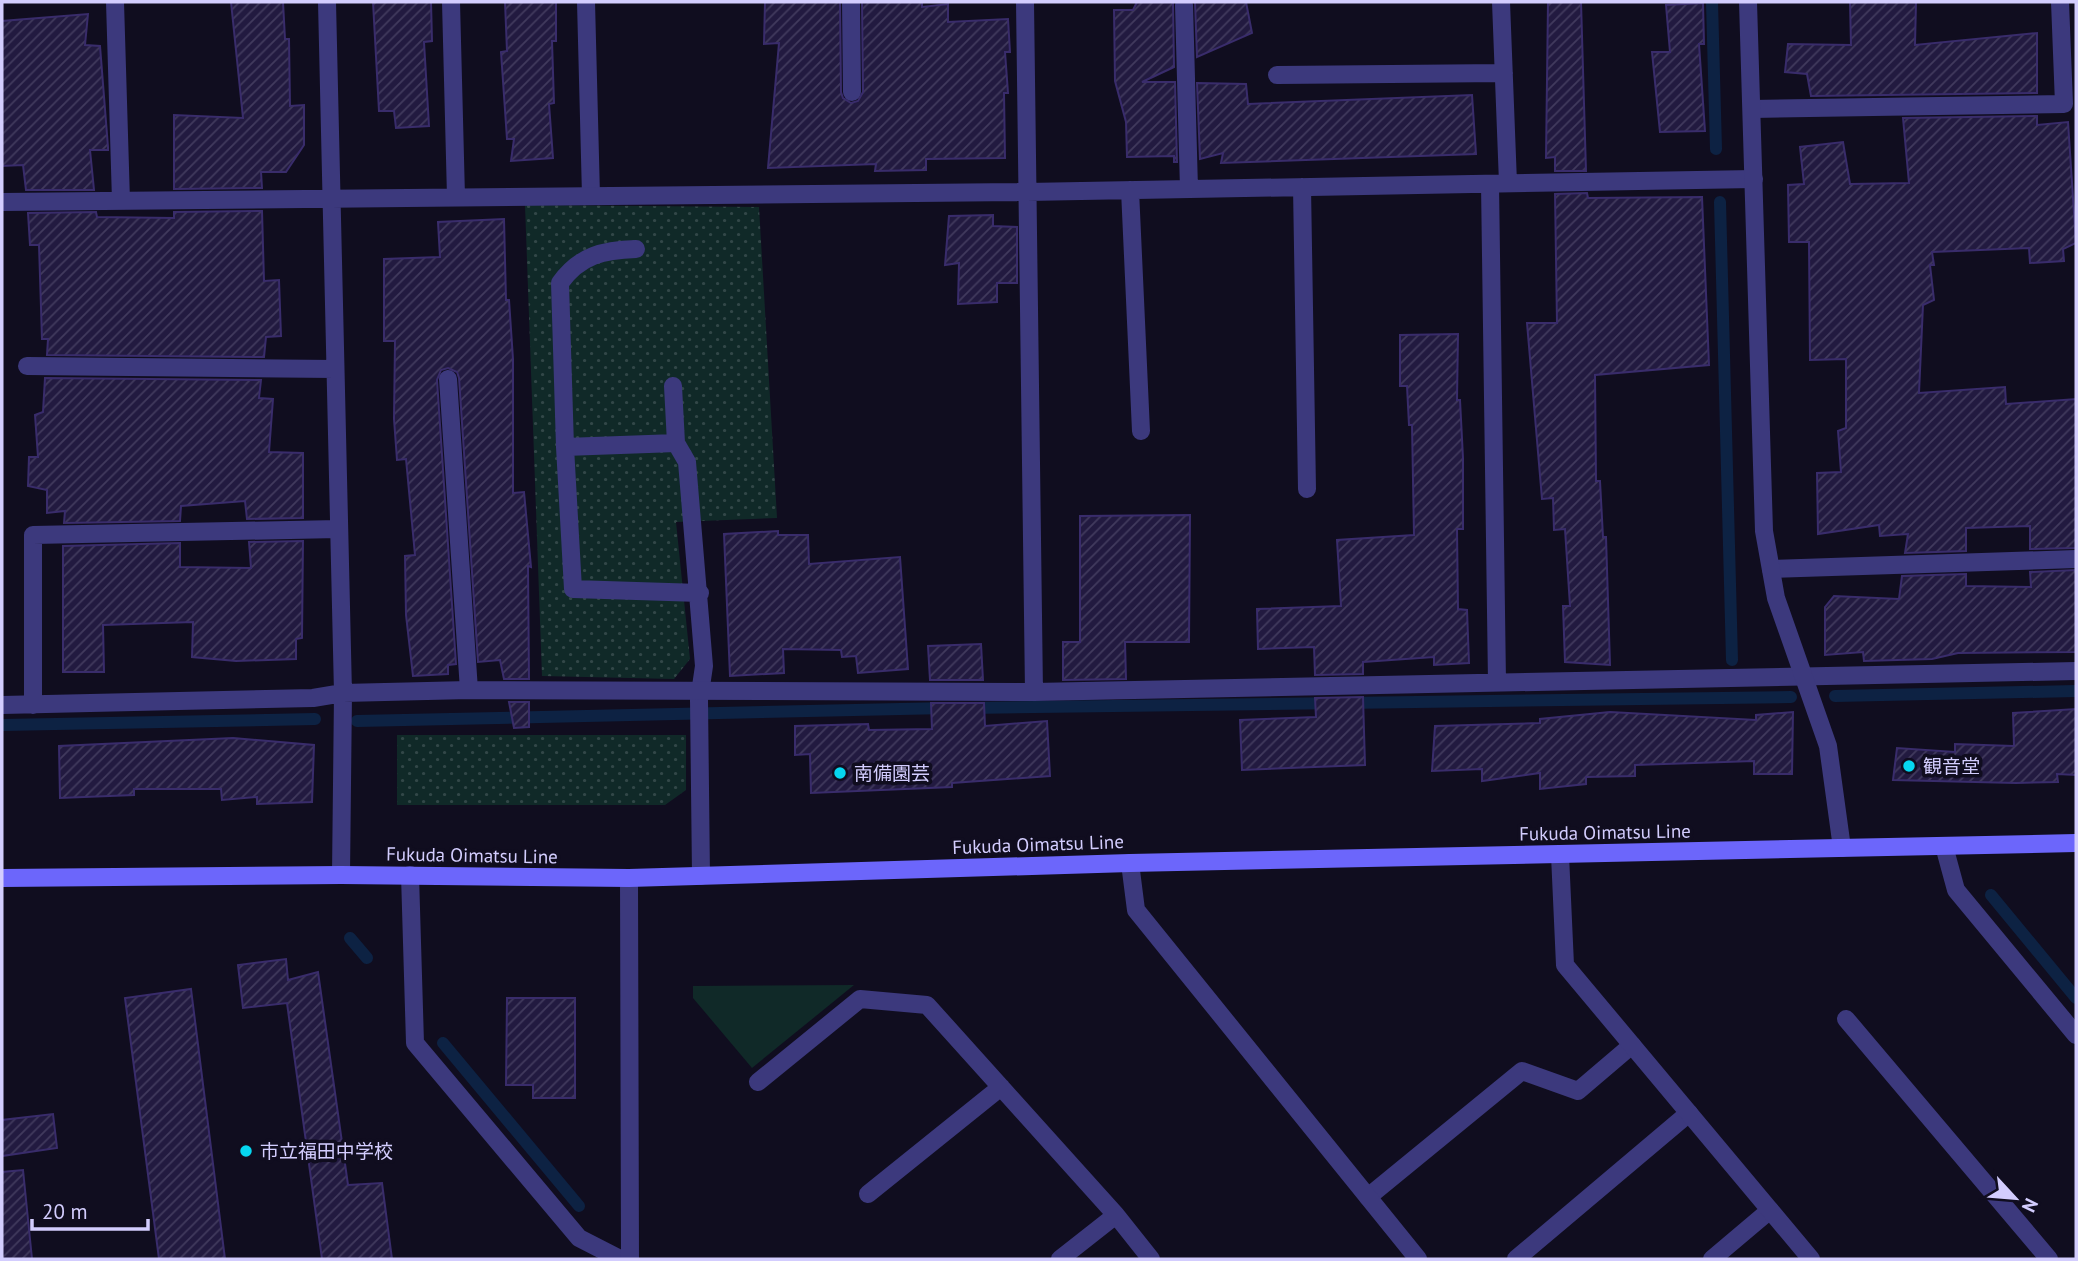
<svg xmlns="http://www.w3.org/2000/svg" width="2078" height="1261" font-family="'PT Sans','Noto Sans JP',sans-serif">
	<defs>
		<pattern id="garden-dots" width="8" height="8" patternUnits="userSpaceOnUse" patternTransform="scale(1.75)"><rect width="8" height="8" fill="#102928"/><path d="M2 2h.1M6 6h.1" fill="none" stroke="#324748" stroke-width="1.8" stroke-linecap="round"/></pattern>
		<pattern id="building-hatch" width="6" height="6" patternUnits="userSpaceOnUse" patternTransform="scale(1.75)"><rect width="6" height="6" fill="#221a40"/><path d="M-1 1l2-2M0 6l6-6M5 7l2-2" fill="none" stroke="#413a5d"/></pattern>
	</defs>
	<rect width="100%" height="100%" fill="#100d1f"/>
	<path fill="#102928" d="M854 985 752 1068 693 998V986Z"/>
	<path fill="url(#garden-dots)" d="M525 205 759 207 777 518 676 522 690 659 674 679 542 676Z
		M397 735H686V790L665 805H397Z"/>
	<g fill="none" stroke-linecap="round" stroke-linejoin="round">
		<path stroke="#0d2243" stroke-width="12" d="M1712 2 1716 149
			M1720 202 1732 660
			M1835 696 2076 691
			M969 708 1791 697
			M357 721 947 708
			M2 725 315 719
			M1991 895 2076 998
			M350 938 367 958
			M443 1043 579 1206"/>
	</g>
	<path fill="url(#building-hatch)" stroke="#392c6b" stroke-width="2" d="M231 2H283L285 39H289L290 106 304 105V145L286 172H261L262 188 174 189V115L243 118Z
		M373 2H431L432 41 424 42 429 126 396 128 394 111H379Z
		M505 2H556V41H552L554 103 549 104 553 158 511 161 514 139H507L501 52 507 51Z
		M765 2H840L841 92 843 98 851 103 858 101 863 92 862 2H922V7L948 4V22L1008 19 1010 52H1005L1008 93H1004L1005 158 926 159V170L875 171 876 164 768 168 779 43 764 44Z
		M1137 2H1173L1174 67 1142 82H1175L1177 162H1174V156L1127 157 1126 122 1115 81 1114 10H1133Z
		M1195 2H1246L1252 33 1197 57Z
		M1548 2H1581L1586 171H1555V157L1546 158Z
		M1850 2H1916L1915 45 2037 33V93L1811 96 1807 74 1785 72 1788 44 1851 45Z
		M1703 3 1704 44H1699L1705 131 1660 132 1652 52H1670L1666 5Z
		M88 14 85 45 100 46 108 147V150H90L94 190H26L23 165 2 166V21Z
		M1197 83 1246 84 1248 104 1472 95 1476 154 1221 163 1223 153 1200 159Z
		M2037 116V125L2068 122 2076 243 2063 249 2064 261 2030 263 2029 248 1932 252 1934 265H1930L1934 300 1923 305 1919 393 2005 387 2006 404 2076 399V548L2030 549V526L1966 528V551L1905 553 1908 534 1880 536 1879 525 1818 534 1817 473 1841 472 1838 431 1846 428V359L1810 360 1809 242H1789L1788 185 1804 184 1800 147 1843 142 1850 184 1909 183 1903 118Z
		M1587 193 1588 198 1702 197 1709 365 1595 375 1596 481H1600L1603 537H1606L1610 665 1565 662 1563 606H1570L1565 529 1554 530 1553 498 1542 499 1527 323H1557L1555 194Z
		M262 211 264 281 279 280 281 336 266 337 264 357 47 355 48 339H42L39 245H30L28 213 96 212 97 217 174 218V212Z
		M993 215V226L1017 227V283H997V302L958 304 959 263 945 265 949 216Z
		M504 219 506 300H509L513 359V493L524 492 531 567 528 566 529 679H504L500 660 478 662 459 378 457 372 448 368 441 370 437 380 456 664 448 665V674L413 676 406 615 405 556 415 555 406 459 397 460 394 419 395 341H384V259L440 257 438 222Z
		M1458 334 1457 400H1460L1463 458V529H1457L1458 609 1467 610 1469 663 1434 665V657L1363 662V674L1315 675 1314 647 1258 649 1257 609 1341 606 1337 540 1414 535 1412 425H1409L1407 386H1400V335Z
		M45 378 261 380 259 398 273 399 269 452 303 453V518L247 519 245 501 181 506 180 521 64 523 65 511 47 513V490L28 486 29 457H38L35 415 43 412Z
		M1190 515 1189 642H1125L1126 679 1063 680V642H1080V516Z
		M778 531V535H808L809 564 900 557 908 669 858 673 856 656 842 657 841 650 783 649 784 673 730 676 724 534Z
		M303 541 302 638 296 639V659L236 661 192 657 193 622 103 625 104 672H63V546L180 543V567L251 568 249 542Z
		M2076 570V652L1958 653 1932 659 1864 661 1863 652 1825 655V607L1834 596 1899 599 1902 576 1966 574V586L2031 587 2030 572Z
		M981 644 983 680H930L928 646Z
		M1363 697 1365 765 1242 770 1240 720 1316 717 1315 698Z
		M509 702H529V727L514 728Z
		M931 703H984L985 726 1047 721 1050 776 952 783V787L811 793 810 754 795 755V726L868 724 869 730 932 729Z
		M2076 709V775L2057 774 2058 782 2016 783 1893 780 1897 748 1955 752V744L2014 746 2013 713Z
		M1610 712 1756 720V715L1793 712 1792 774H1754V761L1635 765V776L1586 777V784L1540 789V773L1482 781V769L1432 771 1435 726 1540 723V719Z
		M233 738 314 745 312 802 257 804V797L222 800 221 789H134V795L60 798 59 746Z
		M286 959 288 980 318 972 348 1185 382 1183 392 1259H322L287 1003 243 1008 238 965Z
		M191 989 225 1259H159L125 998Z
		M507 998H575V1098H533V1085H506Z
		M53 1114 57 1148 2 1156V1120Z
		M23 1170 32 1259H2V1172Z"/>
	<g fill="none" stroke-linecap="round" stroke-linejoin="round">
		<path stroke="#3c397d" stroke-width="18" d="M586 2 591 196
			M636 249C604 250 580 255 560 283L565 447 676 443
			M673 386 676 443 687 462 704 666 699 700 701 876
			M565 447 573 589 700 593
			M1368 1197 1522 1071 1578 1091 1632 1045
			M1516 1259 1689 1113
			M1712 1259 1770 1210"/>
		<path stroke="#3c397d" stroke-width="18" d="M115 2 121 201
			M327 2 343 693 341 875
			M451 2 456 197
			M851 2 852 92
			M1025 2 1034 692
			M1501 2 1508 183
			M1184 5 1189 189
			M1277 75 1504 73
			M1752 109 2064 104 2060 2
			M1490 184 1497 682
			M1302 187 1307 489
			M1130 190 1141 431
			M2 202 1027 192 1754 179
			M27 366 335 369
			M448 379 469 690
			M1771 569 2076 559
			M2 705 313 698 343 693 469 690 1034 692 2076 671
			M33 705V535L338 529
			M1944 846 1956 890 2076 1035
			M1560 855 1565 965 1811 1259
			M1130 863 1136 910 1418 1259
			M410 875 415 1043 579 1238 620 1259
			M1846 1019 2049 1259
			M758 1082 860 999 927 1005 1116 1215 1151 1259
			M868 1194 1001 1087
			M1060 1259 1116 1215"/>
		<path stroke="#3c397d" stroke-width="18" d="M1748 2 1764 531 1776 598 1828 746 1842 848
			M629 878 630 1259"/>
		<path stroke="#6c66fb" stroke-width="18" d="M2 878 341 875 629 878 1130 863 2076 843"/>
	</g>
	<g fill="#06d6f0" stroke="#100d1f" stroke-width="2.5">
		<circle cx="1909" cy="766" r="7"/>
		<circle cx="840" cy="773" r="7"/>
		<circle cx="246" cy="1151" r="7"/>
	</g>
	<g text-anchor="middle" stroke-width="7" stroke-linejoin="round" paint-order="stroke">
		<g font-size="19" fill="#d3cdfe" stroke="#100d1f" text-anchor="start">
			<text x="1923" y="773">観音堂</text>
			<text x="854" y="780">南備園芸</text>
			<text x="260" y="1158">市立福田中学校</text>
		</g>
		<g font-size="19" fill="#d3cdfe" stroke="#100d1f">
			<text transform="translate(1605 832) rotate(-1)" y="7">Fukuda Oimatsu Line</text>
			<text transform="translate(1038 844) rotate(-2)" y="7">Fukuda Oimatsu Line</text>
			<text transform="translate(472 855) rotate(1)" y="7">Fukuda Oimatsu Line</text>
		</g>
	</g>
	<rect width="2078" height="1261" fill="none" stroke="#d3cdfe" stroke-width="7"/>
	<g transform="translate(2015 1198) rotate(116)" stroke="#100d1f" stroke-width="5" paint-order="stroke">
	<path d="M0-5L12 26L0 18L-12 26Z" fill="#d3cdfe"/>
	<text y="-10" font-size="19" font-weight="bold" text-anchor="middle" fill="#d3cdfe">N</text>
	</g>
	<path d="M32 1219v10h116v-10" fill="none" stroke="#d3cdfe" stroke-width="3.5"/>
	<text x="42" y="1219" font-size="21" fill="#d3cdfe" stroke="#100d1f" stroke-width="5" paint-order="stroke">20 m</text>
</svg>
